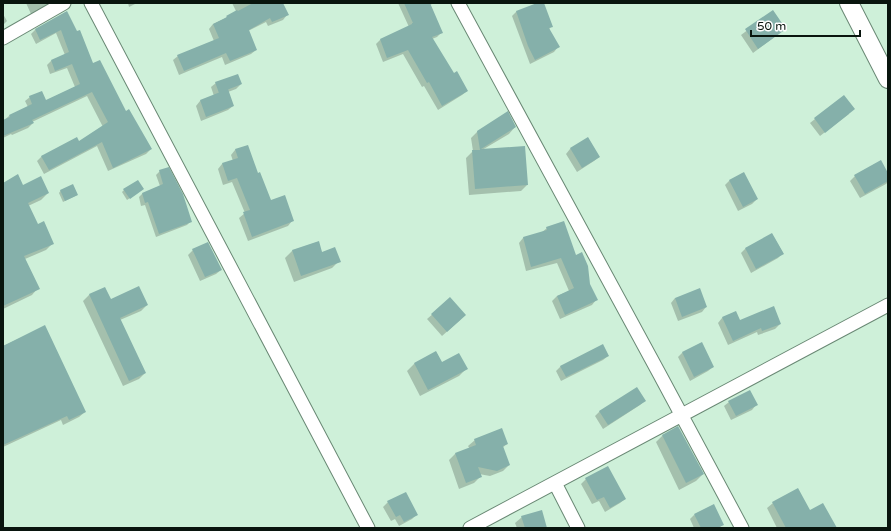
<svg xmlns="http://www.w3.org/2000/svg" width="891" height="531" font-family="'Varela Round',sans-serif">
	<rect width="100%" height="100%" fill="#cef0d9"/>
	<path fill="#0003" d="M26 3H50L31 14Z
		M128 3H137L129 7Z
		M232 3H282L287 15 283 20 268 26 266 22 248 31 256 50 251 54 225 65 222 57 179 75 173 60 178 56 214 41 209 29 213 24 224 19 236 11Z
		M398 3H434L430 5 441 33 437 37 432 39 453 75 467 91 462 95 438 110 424 86 422 87 403 54 383 62 376 44 380 40 409 27Z
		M540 3H543L552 26 549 29 558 47 554 52 530 64 512 16 516 12Z
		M773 11 785 29 753 53 741 35Z
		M66 12 92 64 151 149 146 154 108 171 97 146 44 174 37 161 42 156 79 142 103 127 87 96 32 122 33 123 28 128 12 135 11 134 3 138V121L9 116 28 107 25 101 30 97 45 101 75 87 67 68 50 74 47 65 51 61 65 55 56 33 36 44 31 34 35 30Z
		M3 14 7 21 3 25Z
		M216 83 241 84 236 89 228 92 233 106 228 110 201 121 196 106 200 101 214 96 211 87Z
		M849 114 820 136 810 123 815 119Z
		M515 127 509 134 482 150 527 185 521 191 469 195 466 158 473 151 471 138 477 132Z
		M588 138 599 157 594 161 577 172 566 154 570 149Z
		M247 146 257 174 270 201 292 221 288 226 248 241 239 218 245 213 232 182 223 185 218 169 222 164 233 161 231 155 235 150Z
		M160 171 191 221 187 225 156 237 145 205 141 206 139 197 142 194 160 186 156 175Z
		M743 173 757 199 752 204 738 211 725 185 729 181Z
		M888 175V182L886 184 860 198 850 181 855 176Z
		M3 184 23 186 48 193 41 200 28 206 37 225 52 244 46 250 25 259 38 288 32 295 3 309Z
		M61 190 77 195 63 202 59 193Z
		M124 190 140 191 127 200 122 192Z
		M547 228 575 256 596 300 592 305 560 319 552 301 557 296 569 291 557 263 526 271 519 243 523 238 541 233Z
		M772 234 783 253 778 258 751 273 741 253 745 249Z
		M318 242 322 253 339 261 332 268 294 282 285 258 292 251Z
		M193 250 221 270 216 274 200 281 188 255Z
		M105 288 110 300 147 305 141 311 120 320 145 373 139 379 123 386 83 301 89 295Z
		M675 298 706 307 702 312 678 321 671 303Z
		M450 299 460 320 442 336 427 319Z
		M735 312 740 321 780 324 775 329 758 335 757 332 728 345 718 323 722 318Z
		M44 327 85 412 79 417 63 425 61 420 3 447V346Z
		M701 343 713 367 708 371 690 381 678 357 682 353Z
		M436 352 442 363 466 369 459 376 420 396 407 371 414 364Z
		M608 356 603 360 561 381 556 371 561 366Z
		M644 401 640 405 603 429 595 416 600 411Z
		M729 402 756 405 752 410 731 420 724 406Z
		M663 435 703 474 696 481 679 490 656 442Z
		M475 440 507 444 502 448 509 465 503 471 490 476 479 474 480 477 474 483 459 489 449 460 455 454 470 449 468 446Z
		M586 479 625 499 620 503 605 512 599 501 592 504 581 484Z
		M388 502 417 514 412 519 399 526 395 519 391 521 383 507Z
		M773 503 809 511 836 528H777L767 508Z
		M694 515 723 524 719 528H694L690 519Z
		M522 517 546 528H517L515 523Z"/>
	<path fill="#85b0aa" d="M253 3H283L289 15 272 22 270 18 249 30 257 50 230 61 226 53 184 71 177 55 219 38 213 24 227 17 226 16 237 10 238 11Z
		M404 3H430L443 33 432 37 454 73 457 71 468 91 442 106 429 82 427 83 408 50 387 58 380 39 412 24V23H413Z
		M537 3H544L553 27 549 28 560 47 535 60 528 46 516 11Z
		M773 10 786 29 758 49 745 29Z
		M67 11 77 31 80 30 93 63 100 60 126 111 129 109 152 149 113 168 102 142 49 170 41 156 77 137 79 141 108 122 92 92 32 120 34 123 3 136V120L10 117 9 115 32 104 29 96 42 91 46 100 80 84 72 64 55 71 51 60 69 52 61 30 40 40 35 29Z
		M238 74 242 84 219 93 215 82Z
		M228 89 234 106 206 117 200 100Z
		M844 95 855 109 825 133 814 118Z
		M508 111 516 127 481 149 525 146 528 185 475 189 472 150H480L477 131Z
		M588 137 600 157 582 168 570 148Z
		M248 145 258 173 260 172 271 200 285 195 294 221 252 237 243 212 250 210 237 178 228 181 222 163 238 158 235 149Z
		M881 160 888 173V181L865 194 854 175Z
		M169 167 183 194 192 222 159 234 148 202 145 203 142 193 163 184 159 170Z
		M744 172 758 199 743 207 729 180Z
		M18 174 23 185 41 176 49 193 28 203 38 224 44 221 54 244 24 256 40 289 3 306V183Z
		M138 180 144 189 130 199 123 189Z
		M73 184 78 195 65 201 60 190Z
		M564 221 576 255 582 252 588 266 590 284 598 300 565 315 557 296 574 288 561 258 531 267 523 237 547 230 546 227Z
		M772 233 784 254 756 269 745 248Z
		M319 241 322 252 335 247 341 262 301 276 292 250Z
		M208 242 222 270 205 277 192 249Z
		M139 286 148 305 120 318 146 373 129 381 89 294 105 287 111 299Z
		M700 288 707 307 682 317 675 298Z
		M450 297 466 315 447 332 431 314Z
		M774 306 781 324 762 331 761 328 733 341 722 317 736 311 740 320Z
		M45 325 86 412 69 420 67 416 3 445V346Z
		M702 342 714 367 694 377 682 352Z
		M603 344 609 356 566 377 560 366Z
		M436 351 442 362 459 353 468 369 428 390 414 363Z
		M637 387 646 401 608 425 599 411Z
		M750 390 758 405 736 416 728 401Z
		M678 426 704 474 686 483 662 435Z
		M502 428 508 444 503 446 510 465 497 471 478 467 482 477 466 483 455 453 476 445 474 439Z
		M608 466 626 499 610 508 604 497 597 500 585 478Z
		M798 488 810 510 823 503 837 528H786L772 502Z
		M406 492 418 515 404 522 400 515 396 517 387 501Z
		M714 504 724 525 717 528H701L694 514Z
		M542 510 547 528H525L521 516Z"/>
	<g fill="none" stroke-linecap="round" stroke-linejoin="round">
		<g stroke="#698874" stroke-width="15">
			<path id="street" d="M91 3 368 528
				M458 3 660 375 742 528
				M3 38 64 3
				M555 483 578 528
				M470 528 888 305"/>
		</g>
		<g stroke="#698874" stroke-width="20">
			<path id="secondary" d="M849 3 888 79"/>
		</g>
		<use href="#street" stroke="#fff" stroke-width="13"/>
		<use href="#secondary" stroke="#fff" stroke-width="18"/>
	</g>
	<rect width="891" height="531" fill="none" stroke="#09150e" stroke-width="8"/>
	<path d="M751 30v6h109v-6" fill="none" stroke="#09150e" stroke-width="2"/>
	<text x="757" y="30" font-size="12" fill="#09150e" stroke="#ffffff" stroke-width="3" paint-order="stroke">50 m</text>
</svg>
